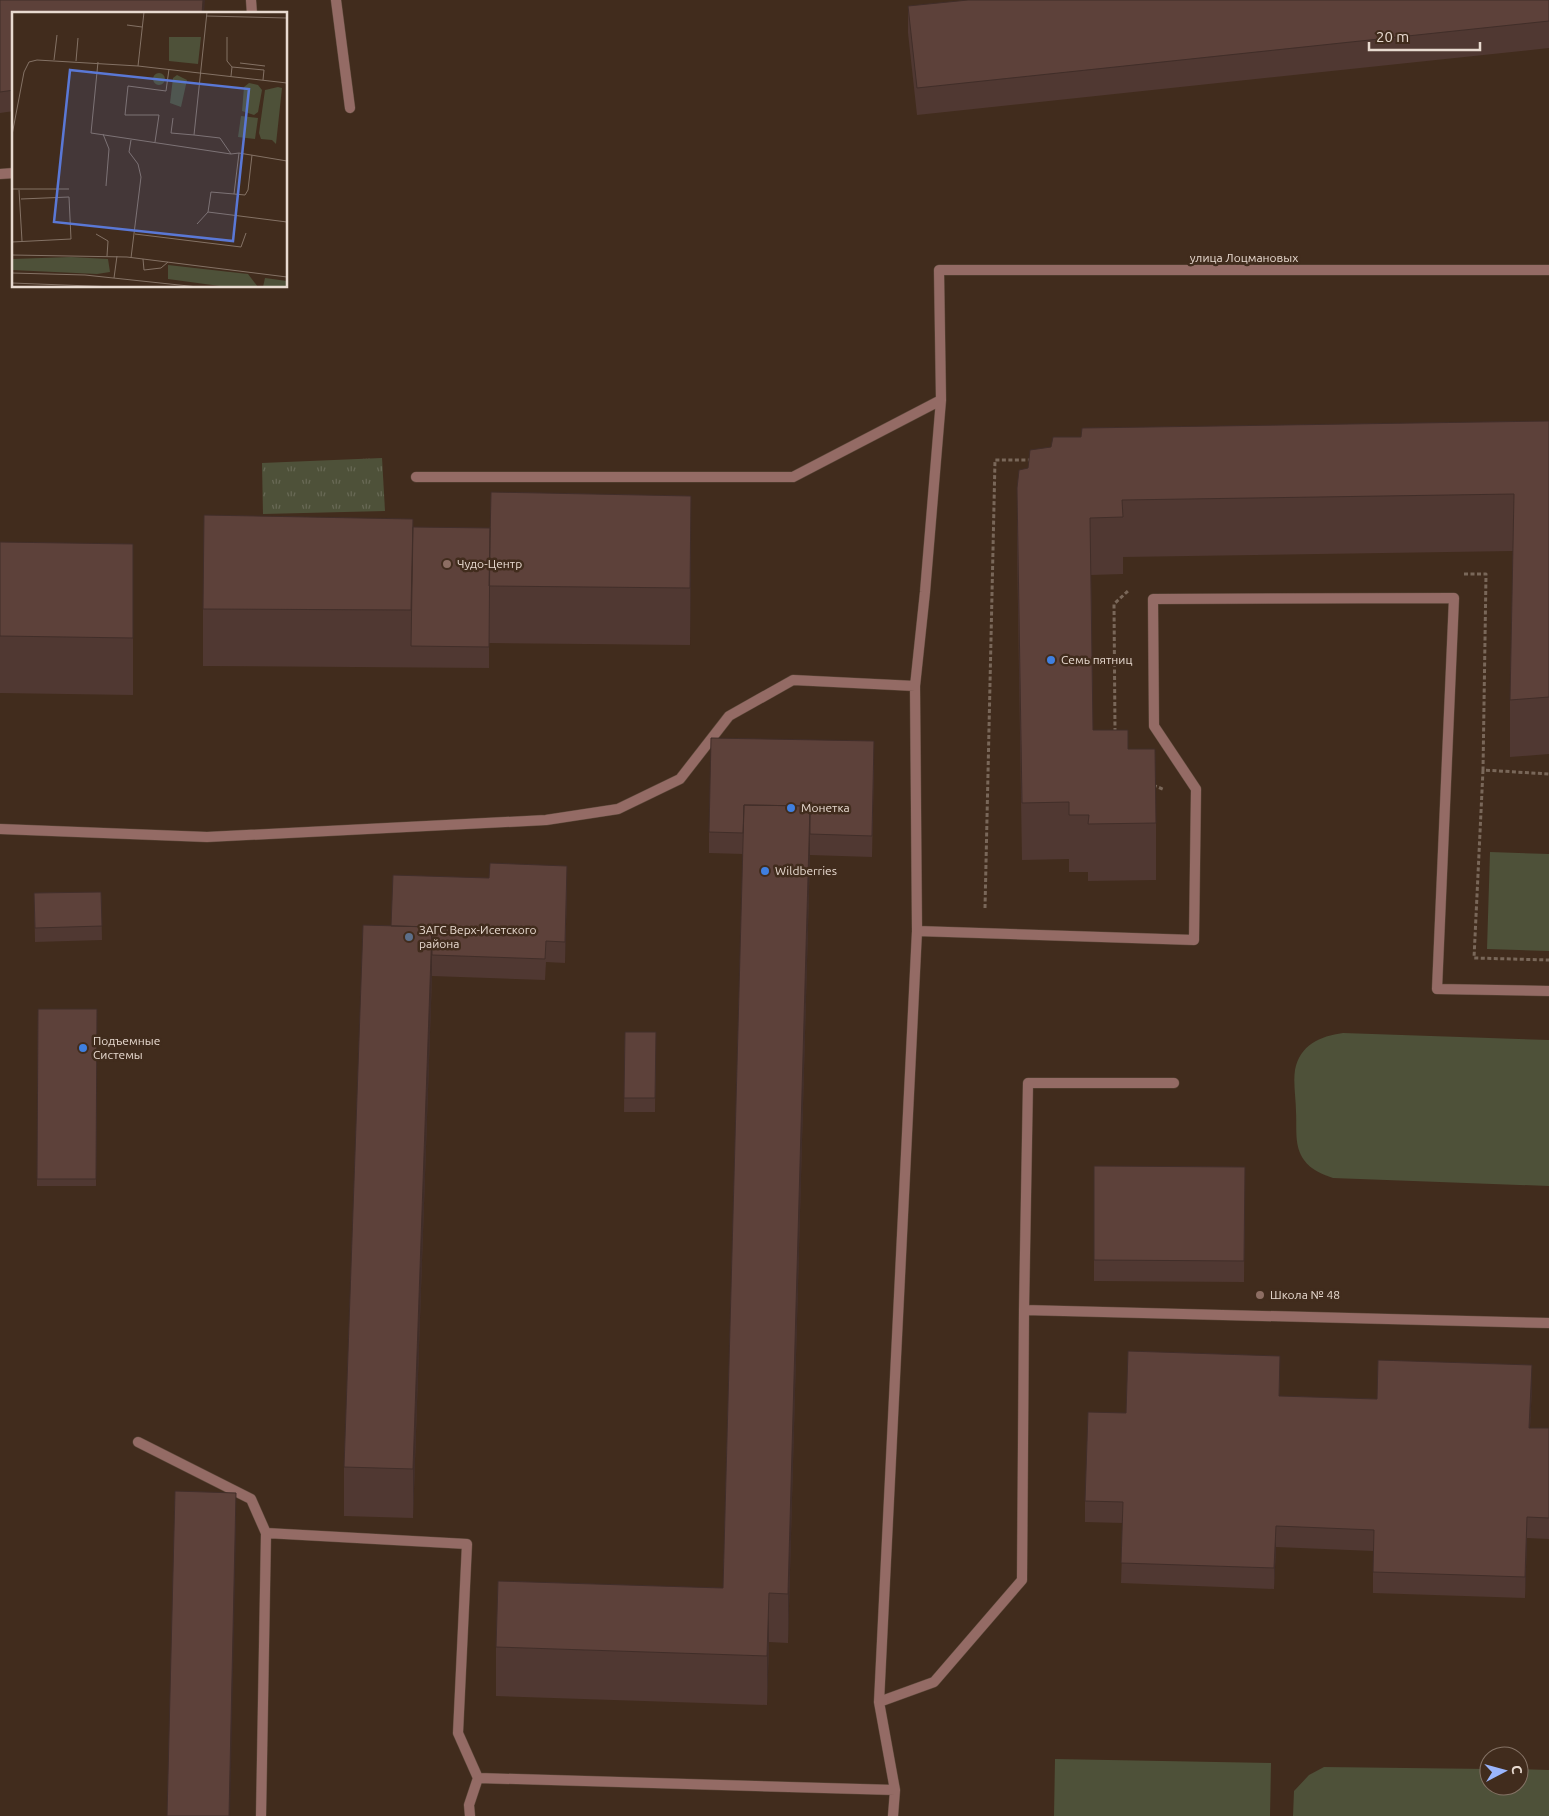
<svg xmlns="http://www.w3.org/2000/svg" width="1549" height="1816" font-family="Ubuntu,sans-serif">
	<defs>
		<pattern id="grass-tufts" width="24" height="20" patternUnits="userSpaceOnUse" patternTransform="scale(1.25)"><rect width="24" height="20" fill="#4e5139"/><path d="M3 7l-1-3M5 7V3M7 7l1-3M15 17l-1-3M17 17v-4M19 17l1-3" fill="none" stroke="#686955"/></pattern>
	</defs>
	<rect width="100%" height="100%" fill="#412c1d"/>
	<path fill="url(#grass-tufts)" d="M382 458 385 511 263 514 262 463Z"/>
	<path fill="#4e5139" d="M1490 852 1549 854V951L1487 949Z
		M1343 1033 1549 1040V1186L1333 1178C1322 1174 1311 1170 1304 1160 1294 1146 1297 1129 1296 1112 1296 1099 1293 1083 1295 1070 1300 1045 1320 1036 1343 1033Z
		M1055 1759 1271 1763 1270 1816H1054Z
		M1324 1767 1489 1769V1786H1519V1769L1549 1770V1816H1293L1294 1791 1309 1775Z"/>
	<g fill="none" stroke-linecap="round" stroke-linejoin="round">
		<g stroke="#5c483a" stroke-width="11">
			<path id="service" d="M251 0 252 14
				M336 0 350 108
				M0 174 14 173
				M416 477H793L941 400
				M0 829 207 837 546 820 618 809 680 779 729 716 793 680 915 686
				M917 931 1194 940 1196 789 1154 726 1153 599 1454 598 1437 989 1549 991
				M1024 1310 1028 1083H1174
				M138 1442 251 1499 266 1533 467 1544 458 1733 478 1778 895 1790 893 1816
				M879 1702 917 931 915 686 925 592 941 400 939 270H1549
				M895 1790 879 1702 934 1682 1022 1580 1024 1310 1549 1323
				M261 1816 266 1533
				M470 1816 469 1805 478 1778"/>
		</g>
		<path stroke="#796759" stroke-width="3" stroke-dasharray="4 2.5" stroke-linecap="butt" d="M1464 574H1486L1483 770 1549 774
			M1115 732 1114 604 1129 590
			M1483 770 1474 958 1549 960
			M1153 785 1165 790
			M985 908 995 460H1033"/>
		<use href="#service" stroke="#946b65" stroke-width="10"/>
	</g>
	<path fill="#503832" d="M0 0 14 14V111L0 113Z
		M1549 0V48L917 115 908 33V6Z
		M1549 421V754L1510 757V700L1513 551 1123 557V574L1091 575 1093 730 1128 749 1156 823V880L1088 881V872H1069V859L1022 860 1017 545V488L1028 468 1051 447 1081 437Z
		M0 542 133 601V695L0 693Z
		M691 553 690 645 489 643V635V668L203 666V609Z
		M874 762 872 857 810 855 788 1643 769 1642 767 1705 496 1696V1647L723 1588 743 854 709 853V832Z
		M567 887 565 963 546 962 545 980 432 976 413 1518 344 1516V1467L391 926Z
		M101 892 102 940 35 942 34 893Z
		M38 1009H97L96 1186H37Z
		M625 1032H656L655 1112H624Z
		M1094 1166 1245 1167 1244 1282 1094 1281Z
		M1280 1377 1279 1396 1377 1399 1532 1386 1530 1428H1549V1539L1527 1538 1525 1598 1373 1593V1551L1276 1547 1274 1589 1121 1583 1123 1523 1085 1522V1501L1126 1413Z"/>
	<path fill="#412e29" d="M203 0H205L204 14H202Z
		M691 496V553L690 645V588Z
		M810 806V855L788 1643V1594Z
		M567 866V887L565 963V942Z
		M432 927V976L413 1518V1469Z
		M1280 1356V1377L1279 1417V1396Z
		M1532 1365V1386L1529 1449V1428Z
		M236 1493V1531L230 1816H229Z
		M1527 1517V1538L1525 1598V1577Z
		M1276 1526V1547L1274 1589V1568Z
		M769 1593V1642L767 1705V1656Z"/>
	<path fill="#5d413a" stroke="#412e29" d="M0 0H203L202 14H14V90L0 92Z
		M968 0H1549V21L917 88 908 6Z
		M1549 421V697L1510 700 1514 494 1122 500 1123 517 1090 518 1093 730H1128V749H1155L1156 823 1088 824 1089 815H1069V802L1022 803 1017 488 1019 470 1028 468 1030 450 1051 447 1053 437H1081L1082 428Z
		M491 492 691 496 690 588 489 586Z
		M204 515 413 519 411 610 203 609Z
		M413 527 490 528 489 647 411 646Z
		M0 542 133 544V638L0 636Z
		M711 738 874 741 872 836 810 834V806L744 805 743 833 709 832Z
		M744 805 810 806 788 1594 769 1593 767 1656 496 1647 498 1581 723 1588Z
		M490 863 567 866 565 942 546 941 545 959 432 955V927L391 926 393 875 489 878Z
		M101 892 102 926 35 928 34 893Z
		M363 925 432 927 413 1469 344 1467Z
		M38 1009H97L96 1179H37Z
		M625 1032H656L655 1098H624Z
		M1094 1166 1245 1167 1244 1261 1094 1260Z
		M1128 1351 1280 1356 1279 1396 1377 1399 1378 1360 1532 1365 1529 1428H1549V1518L1527 1517 1525 1577 1373 1572 1374 1530 1276 1526 1274 1568 1121 1563 1123 1502 1085 1501 1088 1412 1126 1413Z
		M175 1491 236 1493 229 1816H167Z"/>
	<g fill="#8d6e63" stroke="#412c1d" stroke-width="2">
		<circle cx="447" cy="564" r="5"/>
		<circle cx="1260" cy="1295" r="5"/>
	</g>
	<g fill="#3f7fe0" stroke="#412c1d" stroke-width="2">
		<circle cx="1051" cy="660" r="5"/>
		<circle cx="791" cy="808" r="5"/>
		<circle cx="765" cy="871" r="5"/>
		<circle cx="83" cy="1048" r="5"/>
	</g>
	<circle fill="#5c6f8a" stroke="#412c1d" stroke-width="2" cx="409" cy="937" r="5"/>
	<g text-anchor="middle" stroke-width="5" stroke-linejoin="round" paint-order="stroke">
		<g font-size="12" fill="#e8dad0" stroke="#412c1d">
			<text x="1244" y="262">улица Лоцмановых</text>
		</g>
		<g font-size="12" fill="#e8dad0" stroke="#412c1d" text-anchor="start">
			<text x="457" y="568">Чудо-Центр</text>
			<text x="1061" y="664">Семь пятниц</text>
			<text x="801" y="812">Монетка</text>
			<text x="775" y="875">Wildberries</text>
			<text x="419" y="934">ЗАГС Верх-Исетского<tspan x="419" dy="14">района</tspan></text>
			<text x="93" y="1045">Подъемные<tspan x="93" dy="14">Системы</tspan></text>
			<text x="1270" y="1299">Школа № 48</text>
		</g>
	</g>
	<g transform="translate(12 12)">
		<rect width="275" height="275" fill="#412c1d"/>
		<path d="M157 25H189L186 52 157 49ZM59 245 96 247 98 260 85 262 0 258V247ZM156 253 236 262 246 275H215L156 267ZM253 266 275 269V275H251Z" fill="#4e5139"/>
		<path d="M141 67a6 6 0 1 1 12 0a6 6 0 1 1-12 0ZM165 63 175 68 169 95 158 91 161 66ZM237 71 246 73 250 78 246 100 242 103 230 99 232 75ZM266 75 270 76 264 132 260 128 249 127 247 121 253 78ZM229 104 246 106 243 127 226 125Z" fill="#4e5139"/>
		<path fill="none" stroke="#847265" stroke-width="1" d="M195 0 182 123 208 126 219 142 227 141M194 4 275 6M115 13 130 15M215 25V49L220 55 219 64M42 48 45 23M64 49 66 26M86 50 79 121 219 142M228 51 253 54M126 54 132 0M220 55 252 58 251 68M161 106 159 121 182 123M91 122 97 137 94 174M0 123 12 60 17 50 25 48 126 54 275 71M143 130 147 103H113L116 74 154 79 157 57M0 177H57M7 178 10 229M222 182 233 183 236 178 240 143M196 200 275 210M185 212 196 200 199 180 222 182 227 141 275 149M84 222 96 229 95 244M123 222 229 235 234 221M0 230 59 227 57 185 9 187M0 243 115 245 275 265M119 246 129 165 126 152 117 140 119 128M131 247 132 258 149 256 156 250M0 261 73 263 186 275M102 266 105 244M0 271 104 275"/>
		<path fill="#5a78d6" fill-opacity="0.15" stroke="#5a78d6" stroke-width="2.5" d="M58 58 237 77 221 229 42 210Z"/>
		<rect width="275" height="275" fill="none" stroke="#e8dad0" stroke-width="2.5"/>
	</g>
	<g transform="translate(1504 1771) rotate(84)"><circle r="24" fill="#412c1d" stroke="#847265"/>
	<path d="M0-4L9 19L0 12L-9 19Z" fill="#9ab5fd"/>
	<text y="-8" font-size="14" font-weight="bold" text-anchor="middle" fill="#e8dad0">С</text>
	</g>
	<path d="M1369 42v8h111v-8" fill="none" stroke="#e8dad0" stroke-width="2.5"/>
	<text x="1376" y="42" font-size="15" fill="#e8dad0" stroke="#412c1d" stroke-width="4" paint-order="stroke">20 m</text>
</svg>
